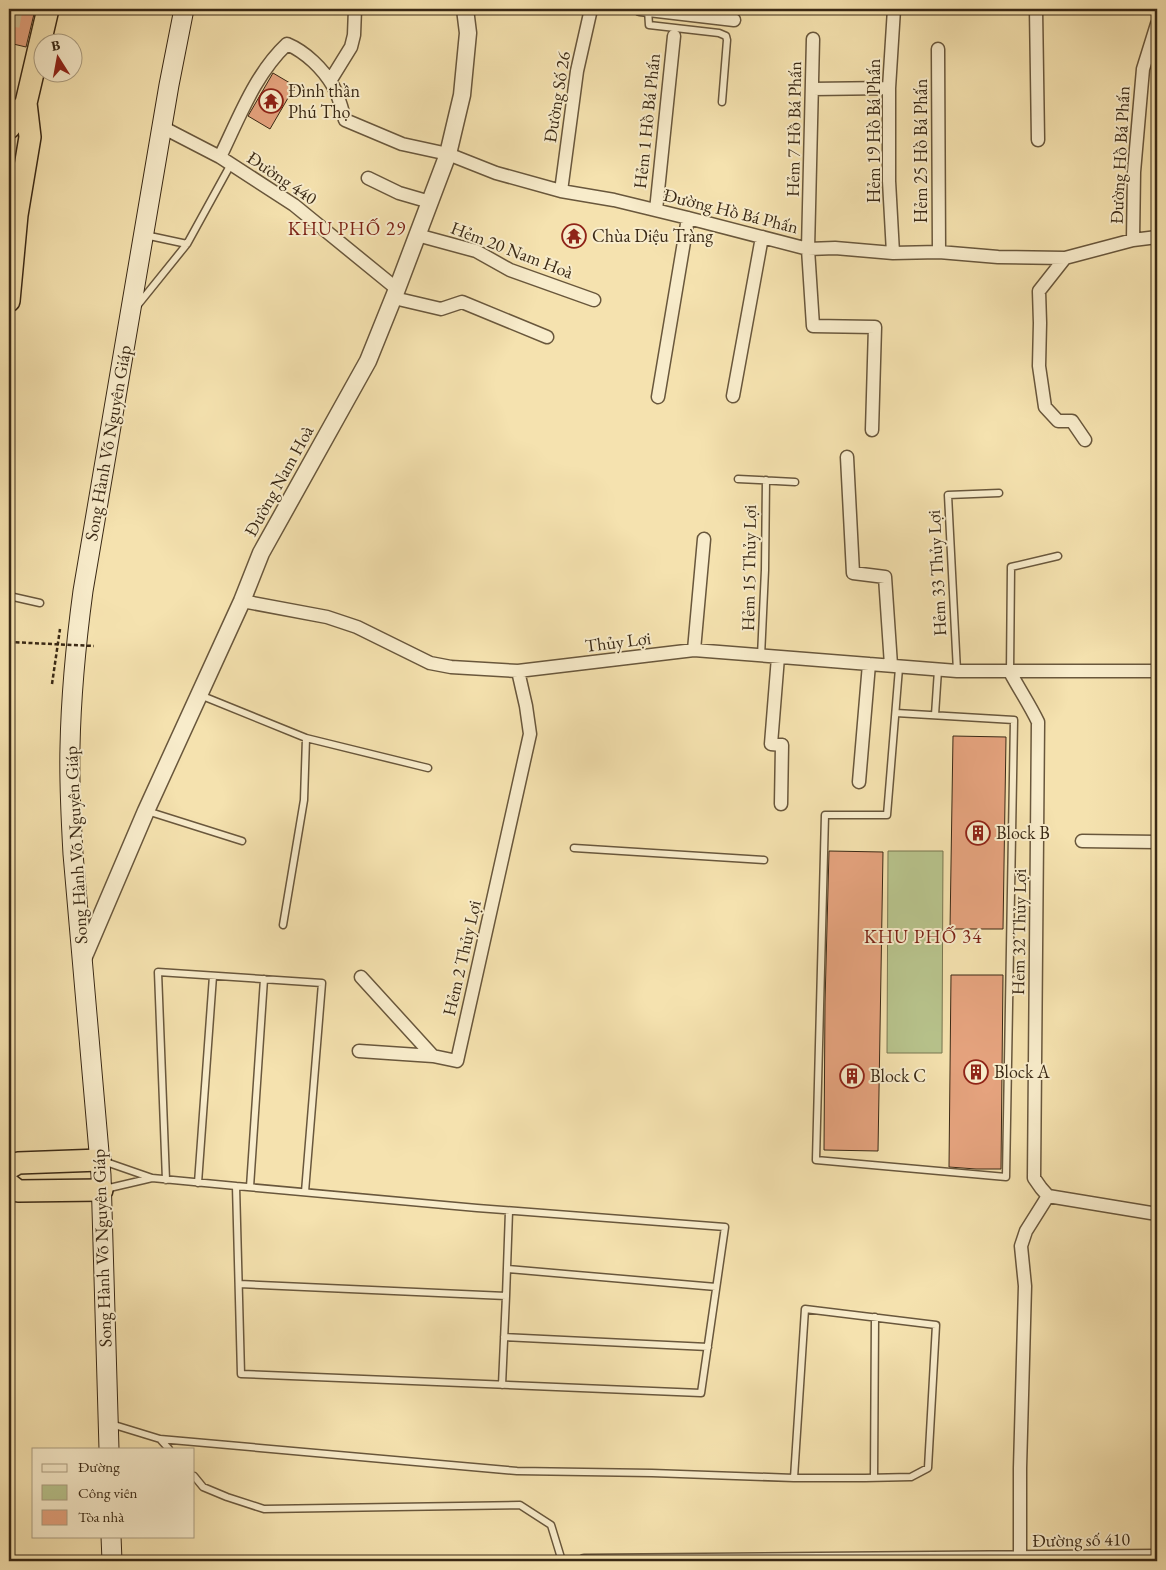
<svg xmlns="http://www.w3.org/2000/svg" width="1166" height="1570" font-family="'EB Garamond',serif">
	<rect width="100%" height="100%" fill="#f5e2af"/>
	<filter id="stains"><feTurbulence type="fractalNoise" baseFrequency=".004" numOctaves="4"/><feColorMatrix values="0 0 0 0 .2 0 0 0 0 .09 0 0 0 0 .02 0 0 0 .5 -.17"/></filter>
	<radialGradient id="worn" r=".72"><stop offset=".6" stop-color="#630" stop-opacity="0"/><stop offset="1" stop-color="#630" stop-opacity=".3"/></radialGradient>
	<path fill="#b8c48d" stroke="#797651" d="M888 851H943L942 1053H887Z"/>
	<path fill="#e5a37e" stroke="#3a2915" d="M9 9 34 14 26 47 9 43Z
		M273 73 295 86 270 129 248 116Z
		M953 736 1006 737 1003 929H950Z
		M829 851 883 852 878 1151 824 1150 825 1002Z
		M951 975H1003L1001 1169H976L949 1167Z"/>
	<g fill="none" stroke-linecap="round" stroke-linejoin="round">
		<path stroke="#d0bd90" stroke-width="21" stroke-dasharray="21 11" stroke-linecap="butt" d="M9 26 12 9"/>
		<g stroke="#69573c" stroke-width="9">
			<path id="service" d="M648 10 649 25 719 33 726 36 727 40 722 102
				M145 235 187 244
				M137 306 187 244 231 164
				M738 479 795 482
				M9 596 40 603
				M761 656 765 570 766 480
				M957 671 948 495 999 493
				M1010 672 1011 567 1058 556
				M200 695 306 738 428 768
				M896 713 1014 720 1006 1177 816 1160 825 815H887L899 668
				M935 715 938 670
				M147 811 242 841
				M574 848 764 860
				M283 925 304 800 306 738
				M103 1161 152 1178 105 1189
				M152 1178 236 1186
				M166 1180 158 972 322 983 305 1192
				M198 1183 213 976
				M236 1186 477 1208 725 1227 701 1393 241 1374Z
				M250 1187 264 979
				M507 1269 716 1287
				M239 1284 506 1296 509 1211
				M504 1337 708 1347
				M502 1385 506 1296
				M111 1424 160 1439 169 1449
				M160 1439 517 1471 652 1473 794 1478H865L911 1477 928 1468 936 1325 805 1309 794 1478
				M194 1476 203 1487 227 1497 264 1509 520 1505 551 1525 562 1561
				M874 1478 875 1317"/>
		</g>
		<g stroke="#69573c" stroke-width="15">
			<path id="minor" d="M640 9 734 20
				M1036 9 1038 140
				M813 39 808 249 813 326 875 327 872 430
				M938 49 939 252
				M330 81 351 47 354 35 355 9
				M812 89 889 88
				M162 127 220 157 294 205 397 289
				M220 157C239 118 255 74 287 44 306 52 323 69 333 86 339 96 342 109 345 120L402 144 448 154 496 173 561 191 614 200 688 218 808 249 835 248 893 253 939 252 998 257 1065 258 1133 240 1157 237
				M368 178 399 193 430 202
				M561 191 577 71 591 9
				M656 210 674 36
				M417 235 476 251 510 270 594 300
				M1133 240 1134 172 1143 69 1157 24
				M893 253 889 181V88L894 9
				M1065 258 1039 291 1040 323 1039 366 1045 407 1058 421H1072L1085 440
				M394 298 441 309 462 302 547 337
				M733 396 762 237
				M658 397 688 218
				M847 457 853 573 885 577 891 665
				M242 601 327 617 357 627 430 663 451 667 518 671 694 650 957 671H1157
				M694 650 704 539
				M778 657 771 744 782 745 781 804
				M1010 672C1019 689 1030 705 1038 722L1034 1178 1041 1188 1048 1196
				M859 782 869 664
				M1082 841 1157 842
				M361 977 433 1056 457 1061 530 734 526 706 518 671
				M359 1051 433 1056
				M1048 1196 1157 1214
				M584 1561 1157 1556
				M1020 1561V1468L1025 1286 1021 1246 1026 1231 1048 1196"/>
		</g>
		<g stroke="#69573c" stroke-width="19">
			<path id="tertiary" d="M82 961 146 811 242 601 261 553 368 361 397 289 448 154 462 95 468 33 465 9"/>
		</g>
		<g stroke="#3a2915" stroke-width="21">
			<path id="secondary" d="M109 1449 101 1175 73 854C71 818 69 783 70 747 71 695 76 643 83 591L169 85 184 9
				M111 1536 112 1561"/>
		</g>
		<g stroke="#3a2915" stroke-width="24">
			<path id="trunk" d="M9 128 26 103
				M9 301 17 215 30 137 26 103 48 9
				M9 1168 18 1163 100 1160
				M9 1184 18 1191 102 1190"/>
		</g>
		<path stroke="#3a2915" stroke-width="2.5" stroke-dasharray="4 2.5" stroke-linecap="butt" d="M52 684 60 629"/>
		<use href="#service" stroke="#f8eccb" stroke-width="6"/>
		<use href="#minor" stroke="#f8eccb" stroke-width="12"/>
		<use href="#tertiary" stroke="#f8eccb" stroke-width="16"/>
		<use href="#secondary" stroke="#f8eccb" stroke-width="19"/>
		<use href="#trunk" stroke="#f5e2af" stroke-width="21"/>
		<path stroke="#3a2915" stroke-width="2.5" stroke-dasharray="4 2.5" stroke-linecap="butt" d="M9 642 94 646"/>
	</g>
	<defs>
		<g id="temple-ring" transform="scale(1.25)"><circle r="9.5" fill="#f8eccb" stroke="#8f2418" stroke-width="1.5"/><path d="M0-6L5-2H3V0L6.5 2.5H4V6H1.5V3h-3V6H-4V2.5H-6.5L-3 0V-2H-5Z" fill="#8f2418"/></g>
		<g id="building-ring" transform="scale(1.25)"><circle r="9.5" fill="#f8eccb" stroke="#8f2418" stroke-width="1.5"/><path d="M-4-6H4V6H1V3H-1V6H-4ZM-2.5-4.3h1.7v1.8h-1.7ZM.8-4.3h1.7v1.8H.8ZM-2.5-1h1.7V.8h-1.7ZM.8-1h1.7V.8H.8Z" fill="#8f2418"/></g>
	</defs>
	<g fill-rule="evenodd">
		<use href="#temple-ring" x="271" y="101"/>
		<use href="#temple-ring" x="574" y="236"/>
		<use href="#building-ring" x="978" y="833"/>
		<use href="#building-ring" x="976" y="1072"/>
		<use href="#building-ring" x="852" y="1076"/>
	</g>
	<g text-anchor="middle" stroke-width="4" stroke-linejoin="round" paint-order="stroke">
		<g font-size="18" fill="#3a2915" stroke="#f8eccb" text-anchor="start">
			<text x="288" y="97">Đình thần<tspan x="288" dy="21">Phú Thọ</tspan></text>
			<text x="592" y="242">Chùa Diệu Tràng</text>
			<text x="996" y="839">Block B</text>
			<text x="994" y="1078">Block A</text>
			<text x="870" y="1082">Block C</text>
		</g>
		<g font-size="18" fill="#3a2915" stroke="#f8eccb">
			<text transform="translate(557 97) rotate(-81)" y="6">Đường Số 26</text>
			<text transform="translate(647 121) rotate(-84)" y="6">Hẻm 1 Hồ Bá Phấn</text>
			<text transform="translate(794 129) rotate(-89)" y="6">Hẻm 7 Hồ Bá Phấn</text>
			<text transform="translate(874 131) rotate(-90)" y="6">Hẻm 19 Hồ Bá Phấn</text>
			<text transform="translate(921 151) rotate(-90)" y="6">Hẻm 25 Hồ Bá Phấn</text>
			<text transform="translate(1120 155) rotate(-87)" y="6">Đường Hồ Bá Phấn</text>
			<text transform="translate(282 178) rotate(34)" y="6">Đường 440</text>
			<text transform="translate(731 211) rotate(14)" y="6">Đường Hồ Bá Phấn</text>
			<text transform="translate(512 250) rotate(21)" y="6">Hẻm 20 Nam Hoà</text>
			<text transform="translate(108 443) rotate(-80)" y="6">Song Hành Võ Nguyên Giáp</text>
			<text transform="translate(279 481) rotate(-61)" y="6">Đường Nam Hoà</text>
			<text transform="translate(749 568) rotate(-89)" y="6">Hẻm 15 Thủy Lợi</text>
			<text transform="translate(937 573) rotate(-93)" y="6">Hẻm 33 Thủy Lợi</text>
			<text transform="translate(618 642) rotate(-7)" y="6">Thủy Lợi</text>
			<text transform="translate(76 845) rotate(-93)" y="6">Song Hành Võ Nguyên Giáp</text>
			<text transform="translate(1019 932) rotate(-89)" y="6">Hẻm 32 Thủy Lợi</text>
			<text transform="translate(462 958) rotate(-77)" y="6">Hẻm 2 Thủy Lợi</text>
			<text transform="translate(102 1248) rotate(-92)" y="6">Song Hành Võ Nguyên Giáp</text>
			<text transform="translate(1081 1540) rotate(-1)" y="6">Đường số 410</text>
		</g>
		<g font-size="19" letter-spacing="1" fill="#7a1f14" stroke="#f8eccb">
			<text x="347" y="235">KHU PHỐ 29</text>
			<text x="923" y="943">KHU PHỐ 34</text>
		</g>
	</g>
	<rect width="1166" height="1570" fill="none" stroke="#f5e2af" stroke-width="30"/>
	<rect x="10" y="10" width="1146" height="1550" fill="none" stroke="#3a2915" stroke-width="2.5"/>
	<rect x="15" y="15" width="1136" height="1540" fill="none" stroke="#3a2915"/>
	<rect x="32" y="1448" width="162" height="90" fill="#f8eccb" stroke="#ac9e82"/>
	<rect x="42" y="1464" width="25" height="8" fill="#f8eccb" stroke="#ac9e82"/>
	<text x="78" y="1472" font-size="15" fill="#3a2915">Đường</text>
	<rect x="42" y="1485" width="25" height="15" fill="#b8c48d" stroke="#ac9e82"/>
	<text x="78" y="1498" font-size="15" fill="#3a2915">Công viên</text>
	<rect x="42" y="1510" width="25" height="15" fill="#e5a37e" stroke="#ac9e82"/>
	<text x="78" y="1522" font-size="15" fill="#3a2915">Tòa nhà</text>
	<g transform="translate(58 58) rotate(349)"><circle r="24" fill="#f8eccb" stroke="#ac9e82"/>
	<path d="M0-4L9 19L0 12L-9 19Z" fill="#8f2418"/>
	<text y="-8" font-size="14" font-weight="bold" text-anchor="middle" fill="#3a2915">B</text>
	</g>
	<rect width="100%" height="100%" filter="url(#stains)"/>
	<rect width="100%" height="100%" fill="url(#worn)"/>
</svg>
